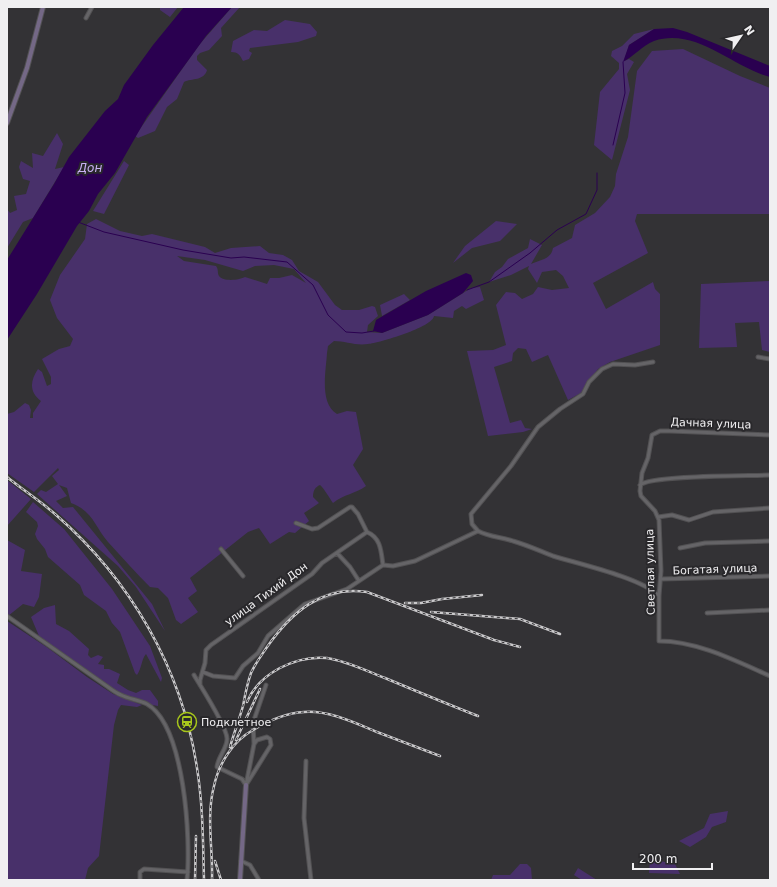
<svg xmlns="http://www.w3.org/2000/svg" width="777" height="887" font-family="'DejaVu Sans',sans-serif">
	<rect width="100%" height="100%" fill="#333235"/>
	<path fill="#48306a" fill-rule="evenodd" d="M160 7H178L170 17 160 10Z
		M232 7H240L221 28 222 36 209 50 200 53 197 56V60L207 70C204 81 192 78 184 82L177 99 167 107 155 131 138 138 135 136 199 45Z
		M285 20 310 24 317 32 316 36 298 42 250 48 249 51 252 53 249 59 243 61C240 55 238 52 231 52L233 41 254 30 267 31Z
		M654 29 629 45 624 61 629 59 634 62 627 74 630 90 612 160 594 145 600 92 619 69V63L611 56 612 51 622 46 634 34Z
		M683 49 740 76 770 88V214H637L635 221 648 253 593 283 606 309 653 282 655 289 660 294V345L610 362 598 369 581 393 568 400 548 355 532 362 526 349 518 348 513 353 512 361 494 367 510 423 521 420 525 428 532 429 523 432 488 436 467 351 493 350 506 345 496 305 506 292 515 293 522 299 533 294 538 287 552 290 569 288 563 276 556 270 542 272 537 283 528 269 529 266 511 275 489 282 495 272 502 267 508 259 528 248 530 239 542 245 531 264C539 260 551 260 553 248L572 238 575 225 595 213 610 197 615 186 616 174 628 137 637 71 652 51Z
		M57 133 63 144 55 169 64 167 33 218 23 222 7 248V209L10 213 17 210 14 196 26 194 30 181 23 179 19 167 21 161 33 168 32 153 43 156Z
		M124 161 129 165 104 214 93 211Z
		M96 219 120 231 142 236 152 234 205 247 215 253 231 248 260 246 269 253 283 255 292 260 299 271 318 282 335 305 342 310H359L372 306 375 307 378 316 368 325 367 332 382 333 428 315 471 288 480 287 484 300 466 309 462 306 454 311 453 318 434 316C433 327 379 343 368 344 356 346 345 341 334 341L328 346 327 353C326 371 319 403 337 414L347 411 356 412 363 449 353 465 366 486C355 494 344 494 333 503 330 499 323 487 320 485 315 487 313 491 313 497L319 503 304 513 309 521 295 533 289 532 270 544 259 528 248 532 190 578 197 591 188 598 198 612 181 624 176 620 168 598 158 588 150 587C136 573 122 557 108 542 95 527 93 511 71 503L67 488 59 485 67 496 56 501 63 508 73 507 152 604 165 631 136 587 118 566 37 494 41 490 46 492 58 484 52 476 59 470 58 468 34 492 7 473V414L14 412 25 403 29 405 31 410 30 418H33V413L41 401C29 392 30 381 38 369L42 372 47 386 51 384V377L42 359 59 349 70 346 73 339 57 318 50 300 60 275 85 239 87 224ZM177 256 205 260 243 271 255 266 274 265 294 269 306 283 292 275 279 278H270L267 284 245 277C240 280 223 282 219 276 217 273 219 270 216 266L184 261Z
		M496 221 517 224 500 241 472 248 453 263 465 246Z
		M770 281V352L762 350 759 322 735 323 737 347 699 348 701 284Z
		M404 294 410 300 382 316 380 305Z
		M7 480 31 499 7 526Z
		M33 502 64 529 112 589 150 646 162 678 161 682 146 654C141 660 142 668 137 675L135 673 120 632 112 623 106 611 84 595 80 585 48 557 45 549 37 539 35 534 38 526 37 522 26 512Z
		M7 540 25 550 21 571 42 574 39 597 34 607 23 604 8 616Z
		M55 605 56 624 69 631 89 649 88 655 91 658 98 655 103 657 98 664 104 665V669H109L120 674 117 683 128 690 136 693 142 690H150L158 701V706L147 704 110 689 39 636 31 617 44 608Z
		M7 621 48 648 87 677 113 694 142 705 137 707 121 705 118 710 114 725 99 856 88 868 85 880H7Z
		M728 811 726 822 712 827 706 837 690 847 679 841 704 828 710 814Z
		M650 859 675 864 680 874 649 873Z
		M520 864H527L531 868 532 880H491L493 875H510Z
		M578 868 597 880H582L574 875Z"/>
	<path fill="#2a0050" d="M184 7H232L206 36 147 117 115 173 98 194 89 211 77 226 37 294 7 340V260L54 184 69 157 105 111 118 99 124 85 153 45Z
		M673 28 687 32 770 66V77C732 67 696 27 654 41 642 46 634 56 623 62L629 45 654 29Z
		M466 273 471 275 473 281 463 293 428 315 382 333 373 331 376 320 426 291Z"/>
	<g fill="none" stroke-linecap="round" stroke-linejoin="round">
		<path stroke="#2a0050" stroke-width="1" d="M613 145 625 93 623 62
			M78 222 104 232 183 250 231 258 244 257 287 262 313 285 328 315 346 332 362 333 374 331
			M467 290 489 282 530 253 557 230 586 214 597 190V173"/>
		<g stroke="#525153" stroke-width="5">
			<path id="street" d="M86 18 92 7
				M758 357 770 359
				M770 435 670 431H660L652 435 648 458 642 473 640 491 641 496 655 511 659 520 661 571 659 596V641C697 641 736 661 770 676
				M640 485C651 475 749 476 770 475
				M658 517 672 515 689 520 713 512 770 508
				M296 523 312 529 318 528 350 507H352L358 514 367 532C381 538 381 551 383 565
				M478 531 472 524 471 514 511 466 538 427 560 409 583 394 589 382 602 369 613 364 635 365 653 362
				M680 548 705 543 770 541
				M221 549 243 576
				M337 553 350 567 359 581
				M661 579 770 576
				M707 613 770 610
				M7 616 108 687C112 690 116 693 121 695 129 699 139 700 147 704 185 726 191 840 187 880
				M203 672 213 676 235 678 243 666 258 653 268 636 305 604 347 589 383 565 393 566 415 561 478 531C489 537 501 537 513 541 527 545 540 551 553 556 579 564 642 578 659 596
				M194 675C201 687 226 725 227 738 228 748 218 756 217 767L242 779 246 785
				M200 685V680L205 663 206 650 211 645 312 574 322 563 367 532
				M267 737 270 739 271 745 246 785 254 744 257 740Z
				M254 744 253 723 266 685
				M306 761 304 818 311 880
				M241 861 250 865 259 880
				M140 880V872L144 869 188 872"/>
		</g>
		<g stroke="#525153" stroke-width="6">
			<path id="secondary" d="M7 123 27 68 43 7
				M240 880 246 785"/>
		</g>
		<use href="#street" stroke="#656467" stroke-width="3"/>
		<use href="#secondary" stroke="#746886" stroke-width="4"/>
		<g stroke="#cac9cb" stroke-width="2.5">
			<path id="rail" d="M7 477C23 490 40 501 55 514 131 580 182 669 197 768 203 805 203 843 204 880
				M405 603H421L442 599 482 595
				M431 612 520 619 560 634
				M247 702C259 673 296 655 327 658 347 661 366 671 385 678 416 691 447 704 478 716
				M236 740 260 689
				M230 747C234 733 239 720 243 706 245 695 247 684 251 673 255 664 261 656 267 647 291 613 322 585 367 592L494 640 520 647
				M215 861 221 880
				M195 880 196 836
				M212 880C213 849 206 816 214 786 219 763 233 741 253 730 268 721 287 713 304 712 329 710 355 723 377 732 398 740 419 748 440 756"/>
		</g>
		<use href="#rail" stroke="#29282b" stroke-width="1" stroke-dasharray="3" stroke-linecap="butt"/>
	</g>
	<defs>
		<g id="station-ring" transform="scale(1)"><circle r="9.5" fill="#29282b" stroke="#a8c71c" stroke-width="1.5"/><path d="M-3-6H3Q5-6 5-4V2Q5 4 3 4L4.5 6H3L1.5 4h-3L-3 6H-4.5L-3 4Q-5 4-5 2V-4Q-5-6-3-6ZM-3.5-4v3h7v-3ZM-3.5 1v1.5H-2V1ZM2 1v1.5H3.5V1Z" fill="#a8c71c"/></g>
	</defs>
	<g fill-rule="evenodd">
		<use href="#station-ring" x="187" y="722"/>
	</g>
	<g text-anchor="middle" stroke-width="4" stroke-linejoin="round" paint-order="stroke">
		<g font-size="11" fill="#f0eff1" stroke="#29282b">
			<text transform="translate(711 423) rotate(2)" y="4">Дачная улица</text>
			<text transform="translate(715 569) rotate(-2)" y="4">Богатая улица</text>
			<text transform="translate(650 572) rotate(-91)" y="4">Светлая улица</text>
			<text transform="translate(266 594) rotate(-36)" y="4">улица Тихий Дон</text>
		</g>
		<g font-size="11" fill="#f0eff1" stroke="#29282b" text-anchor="start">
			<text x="201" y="726">Подклетное</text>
		</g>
		<g font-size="12" font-style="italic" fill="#c8b0f2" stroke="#29282b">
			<text x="90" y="172">Дон</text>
		</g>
	</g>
	<rect width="777" height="887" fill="none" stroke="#f0eff1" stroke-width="16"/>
	<g transform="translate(741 36) rotate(56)" stroke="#29282b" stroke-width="3" paint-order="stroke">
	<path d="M0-3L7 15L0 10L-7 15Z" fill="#f0eff1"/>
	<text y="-6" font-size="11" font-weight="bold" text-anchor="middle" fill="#f0eff1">N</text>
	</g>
	<path d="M633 863v6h79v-6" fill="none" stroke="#f0eff1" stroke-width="2"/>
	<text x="639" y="863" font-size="12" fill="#f0eff1" stroke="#29282b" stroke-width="3" paint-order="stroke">200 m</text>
</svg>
